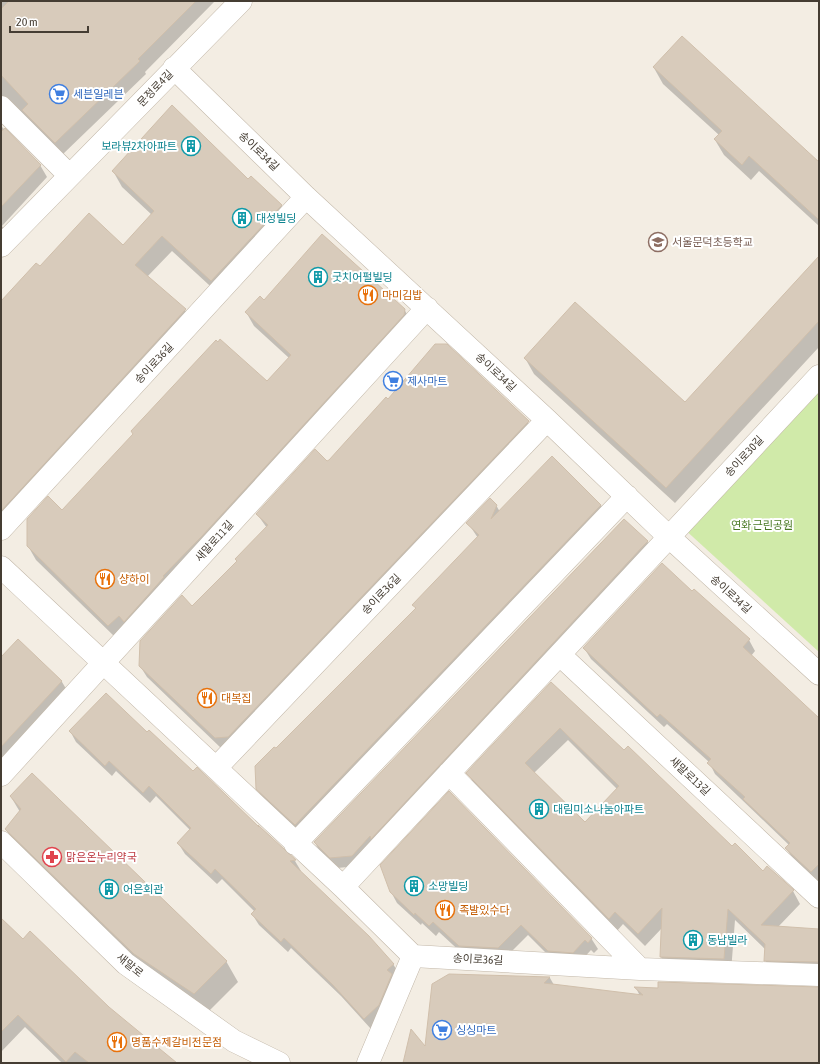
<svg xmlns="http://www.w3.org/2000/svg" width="820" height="1064" font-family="'Asap Condensed','Noto Sans KR',sans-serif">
	<rect width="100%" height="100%" fill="#f3ede3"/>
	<path fill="#d0eaa9" d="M819 384V652L682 527Z"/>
	<path fill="#0003" fill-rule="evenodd" d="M1 1H215L145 72 146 74 62 155 1 109Z
		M654 68 819 163V226L759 171 751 180 724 155 715 140 719 135 663 84Z
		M1 126 40 165 47 177 2 226 4 229 1 232Z
		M113 171 248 181 281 205 290 221 221 296 172 251 147 277 185 310 194 326 1 518V302L40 268 123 246 152 215 122 187Z
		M819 257V347L675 503 534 374 525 358 685 404Z
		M264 301 404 309 412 323 116 638 36 560 28 546 62 511 267 382 289 358 254 326 246 312Z
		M528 422 534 433 222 749 147 677 140 666 192 607 238 561 267 528 257 514 327 462Z
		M496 505 500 512 601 505 607 516 302 836 264 800 257 789 276 750 416 609 414 605 478 538 468 523Z
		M647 541 653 552 358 866 337 868 321 853 315 843Z
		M692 593 749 640 755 651 751 656 819 719V882L793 859 786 848 789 845 715 774 709 762 667 724 664 727 591 659 584 648Z
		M18 641 62 682 71 697 1 772V659Z
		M551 683 624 752 732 847 763 872 793 891 800 904 778 927 819 932V975L773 973 765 960 766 950 735 920 731 972 668 970 661 957 662 928 645 946 623 924 617 931 475 786 468 773ZM568 740 617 789 585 823 534 773Z
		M70 731 147 733 260 830V827L295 861 301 871H299L393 964 400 975 371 1029 341 996 291 948 288 952 259 925 252 914 255 912 222 879 217 884 185 854 178 843 190 830 156 796 150 803 116 771 112 776 76 742Z
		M11 797 226 961 238 982 206 1014 147 975 18 849 6 829 20 812Z
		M391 892 591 938 598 949 594 953 591 950 579 963 555 962 528 935 504 959 466 957 439 932 436 936 422 923 421 925 397 903Z
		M1 920 23 940 108 1007 170 1063H62L25 1027 1 1052Z
		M449 975 550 978 554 985 573 1063H404L426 1049Z
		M636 988H819V1063H603L640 996Z"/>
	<path fill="#d8cbbb" stroke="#d0bfab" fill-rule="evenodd" d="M9 1H196L138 59 140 61 55 143 22 110 28 104 1 75V9Z
		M682 36 819 162V220L749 156 742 165 714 139 722 131 653 67Z
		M172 105 248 179 251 176 282 205 211 281 162 236 135 265 186 309 1 511V301L36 263 40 266 89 213 123 245 154 211 112 171Z
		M5 128 41 165 1 207V132Z
		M322 234 405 309 404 315 202 536 163 576 164 577 124 622 119 616 108 626 27 546V519L48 496 62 510 133 434 131 431 216 340 218 342 220 339 267 381 291 355 245 312 260 296 264 300Z
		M819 256V321L666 488 524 358 575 302 685 402Z
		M435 344H447L529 421 228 737 215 738 139 666 140 641 182 595 192 606 237 561 235 559 268 525 256 514 315 449 327 461 329 460 386 397 388 399Z
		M552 456 601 505 295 825 256 789 255 766 274 747 276 748 416 608 412 605 479 535 466 523 490 498 497 505 491 519Z
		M624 519 648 541 644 545 371 839 370 836 352 856 330 858 314 842Z
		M662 563 692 591 694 589 750 639 743 647 819 718V864L811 872 785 848 790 843 743 799 745 797 707 763 711 759 660 714 657 717 583 648Z
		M18 639 62 681 1 747V657Z
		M551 682 624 750 628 746 732 846 735 843 763 871 767 866 794 890 761 925 819 929V962L764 961 765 944 728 909 724 959 660 957 662 908 638 934 615 912 609 919 466 773ZM560 728 619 786 585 822 525 763Z
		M106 693 147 732 149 730 193 771 197 767 259 827 258 825 296 860 290 861 369 936 394 964 387 970 392 974 379 1005 364 1019 333 985 284 938 281 942 251 914 256 909 215 869 211 874 177 843 191 828 149 786 143 793 109 761 105 766 69 731Z
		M32 773 227 961 194 994 134 954 5 829 21 809 10 796Z
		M449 791 592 938 588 943 585 940 573 953 548 951 521 925 498 948 459 946 433 922 429 926 415 913 414 915 390 892 380 865Z
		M1 918 23 939 30 931 109 1007 177 1063H89L75 1052 66 1062 18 1015 1 1032Z
		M449 974 550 977 544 983 643 995 634 987 658 988V982L819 987V1063H403L411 1029 425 1046 432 984Z"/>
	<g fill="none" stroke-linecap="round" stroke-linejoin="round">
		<g stroke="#c2b7a8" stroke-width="23">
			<path id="minor" d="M174 68 306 197 547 420 668 536 819 674
				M1 107 69 175
				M1 246 241 1
				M1 529 306 197
				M1 567 343 887 413 956 640 969 819 975
				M560 655 819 897
				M216 768 547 420
				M449 773 640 969
				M1 775 427 308
				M1 842 126 964 234 1041 279 1063
				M295 844 627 496
				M343 887 819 376
				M368 1063 413 956"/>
		</g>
		<use href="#minor" stroke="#fff" stroke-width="22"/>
	</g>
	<defs>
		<g id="supermarket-ring" transform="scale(1)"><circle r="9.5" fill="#fff" stroke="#3f7fe0" stroke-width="1.5"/><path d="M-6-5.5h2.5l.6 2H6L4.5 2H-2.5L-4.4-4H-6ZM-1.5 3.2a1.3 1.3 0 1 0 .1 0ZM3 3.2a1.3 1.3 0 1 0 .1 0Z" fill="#3f7fe0"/></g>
		<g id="building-ring" transform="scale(1)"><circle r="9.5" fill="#fff" stroke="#0f9aa8" stroke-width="1.5"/><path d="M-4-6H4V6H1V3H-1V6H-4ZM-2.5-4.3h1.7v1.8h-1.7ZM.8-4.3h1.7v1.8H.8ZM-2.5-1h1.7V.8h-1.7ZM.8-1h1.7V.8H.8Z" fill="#0f9aa8"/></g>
		<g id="school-ring" transform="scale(1)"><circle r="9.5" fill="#fff" stroke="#8d6e63" stroke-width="1.5"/><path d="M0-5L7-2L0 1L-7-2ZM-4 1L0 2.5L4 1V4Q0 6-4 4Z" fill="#8d6e63"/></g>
		<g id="restaurant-ring" transform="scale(1)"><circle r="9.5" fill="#fff" stroke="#e8710a" stroke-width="1.5"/><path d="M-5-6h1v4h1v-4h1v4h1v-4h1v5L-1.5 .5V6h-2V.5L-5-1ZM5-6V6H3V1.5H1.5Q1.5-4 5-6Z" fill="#e8710a"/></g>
		<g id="pharmacy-ring" transform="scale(1)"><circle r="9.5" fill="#fff" stroke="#e0444e" stroke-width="1.5"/><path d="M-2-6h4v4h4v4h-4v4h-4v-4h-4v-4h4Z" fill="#e0444e"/></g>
	</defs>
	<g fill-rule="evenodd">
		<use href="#supermarket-ring" x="59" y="94"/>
		<use href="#building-ring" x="191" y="146"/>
		<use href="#building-ring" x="242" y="218"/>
		<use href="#school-ring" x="658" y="242"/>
		<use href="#building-ring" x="318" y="277"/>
		<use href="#restaurant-ring" x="368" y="295"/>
		<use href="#supermarket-ring" x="393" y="381"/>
		<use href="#restaurant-ring" x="105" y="579"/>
		<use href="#restaurant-ring" x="207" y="698"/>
		<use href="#building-ring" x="539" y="809"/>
		<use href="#pharmacy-ring" x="52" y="857"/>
		<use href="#building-ring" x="414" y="886"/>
		<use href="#building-ring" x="109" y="889"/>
		<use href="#restaurant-ring" x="445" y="910"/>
		<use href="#building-ring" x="693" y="940"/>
		<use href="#supermarket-ring" x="442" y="1030"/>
		<use href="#restaurant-ring" x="117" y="1042"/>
	</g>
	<g text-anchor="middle" stroke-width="4" stroke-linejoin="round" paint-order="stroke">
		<g font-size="11" fill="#453d33" stroke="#fff">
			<text transform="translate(155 88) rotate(-46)" y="4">문정로4길</text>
			<text transform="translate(259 151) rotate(44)" y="4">송이로34길</text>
			<text transform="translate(154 363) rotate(-47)" y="4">송이로36길</text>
			<text transform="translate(496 372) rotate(43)" y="4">송이로34길</text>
			<text transform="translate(744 456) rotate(-47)" y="4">송이로30길</text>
			<text transform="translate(214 541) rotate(-48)" y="4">새말로11길</text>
			<text transform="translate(381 594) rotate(-46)" y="4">송이로36길</text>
			<text transform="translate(731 594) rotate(42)" y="4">송이로34길</text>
			<text transform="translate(690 776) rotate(43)" y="4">새말로13길</text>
			<text transform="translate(478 959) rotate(3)" y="4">송이로36길</text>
			<text transform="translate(130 965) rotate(39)" y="4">새말로</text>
		</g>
		<g font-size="11" fill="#366cbe" stroke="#fff" text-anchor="start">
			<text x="73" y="98">세븐일레븐</text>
			<text x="407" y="385">제사마트</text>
			<text x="456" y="1034">싱싱마트</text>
		</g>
		<g font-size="11" fill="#0d838f" stroke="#fff" text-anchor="start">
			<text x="177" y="150" text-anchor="end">보라뷰2차아파트</text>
			<text x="256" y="222">대성빌딩</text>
			<text x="332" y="281">굿치어펄빌딩</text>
			<text x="553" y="813">대림미소나눔아파트</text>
			<text x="428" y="890">소망빌딩</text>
			<text x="123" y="893">어은회관</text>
			<text x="707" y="944">동남빌라</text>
		</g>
		<g font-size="11" fill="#785e54" stroke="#fff" text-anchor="start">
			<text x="672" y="246">서울문덕초등학교</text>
		</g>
		<g font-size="11" fill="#c56008" stroke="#fff" text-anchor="start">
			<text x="382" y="299">마미김밥</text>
			<text x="119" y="583">샹하이</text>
			<text x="221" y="702">대복집</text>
			<text x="459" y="914">족발있수다</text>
			<text x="131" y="1046">명품수제갈비전문점</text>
		</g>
		<g font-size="11" fill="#497924" stroke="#fff">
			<text x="762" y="529">연화 근린공원</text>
		</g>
		<g font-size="11" fill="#be3a42" stroke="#fff" text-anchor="start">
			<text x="66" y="861">맑은온누리약국</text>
		</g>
	</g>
	<rect width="820" height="1064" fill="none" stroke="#453d33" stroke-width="4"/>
	<path d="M10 26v6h78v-6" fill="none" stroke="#453d33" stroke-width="2"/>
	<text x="16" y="26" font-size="12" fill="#453d33" stroke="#ffffff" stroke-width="3" paint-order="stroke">20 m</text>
</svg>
